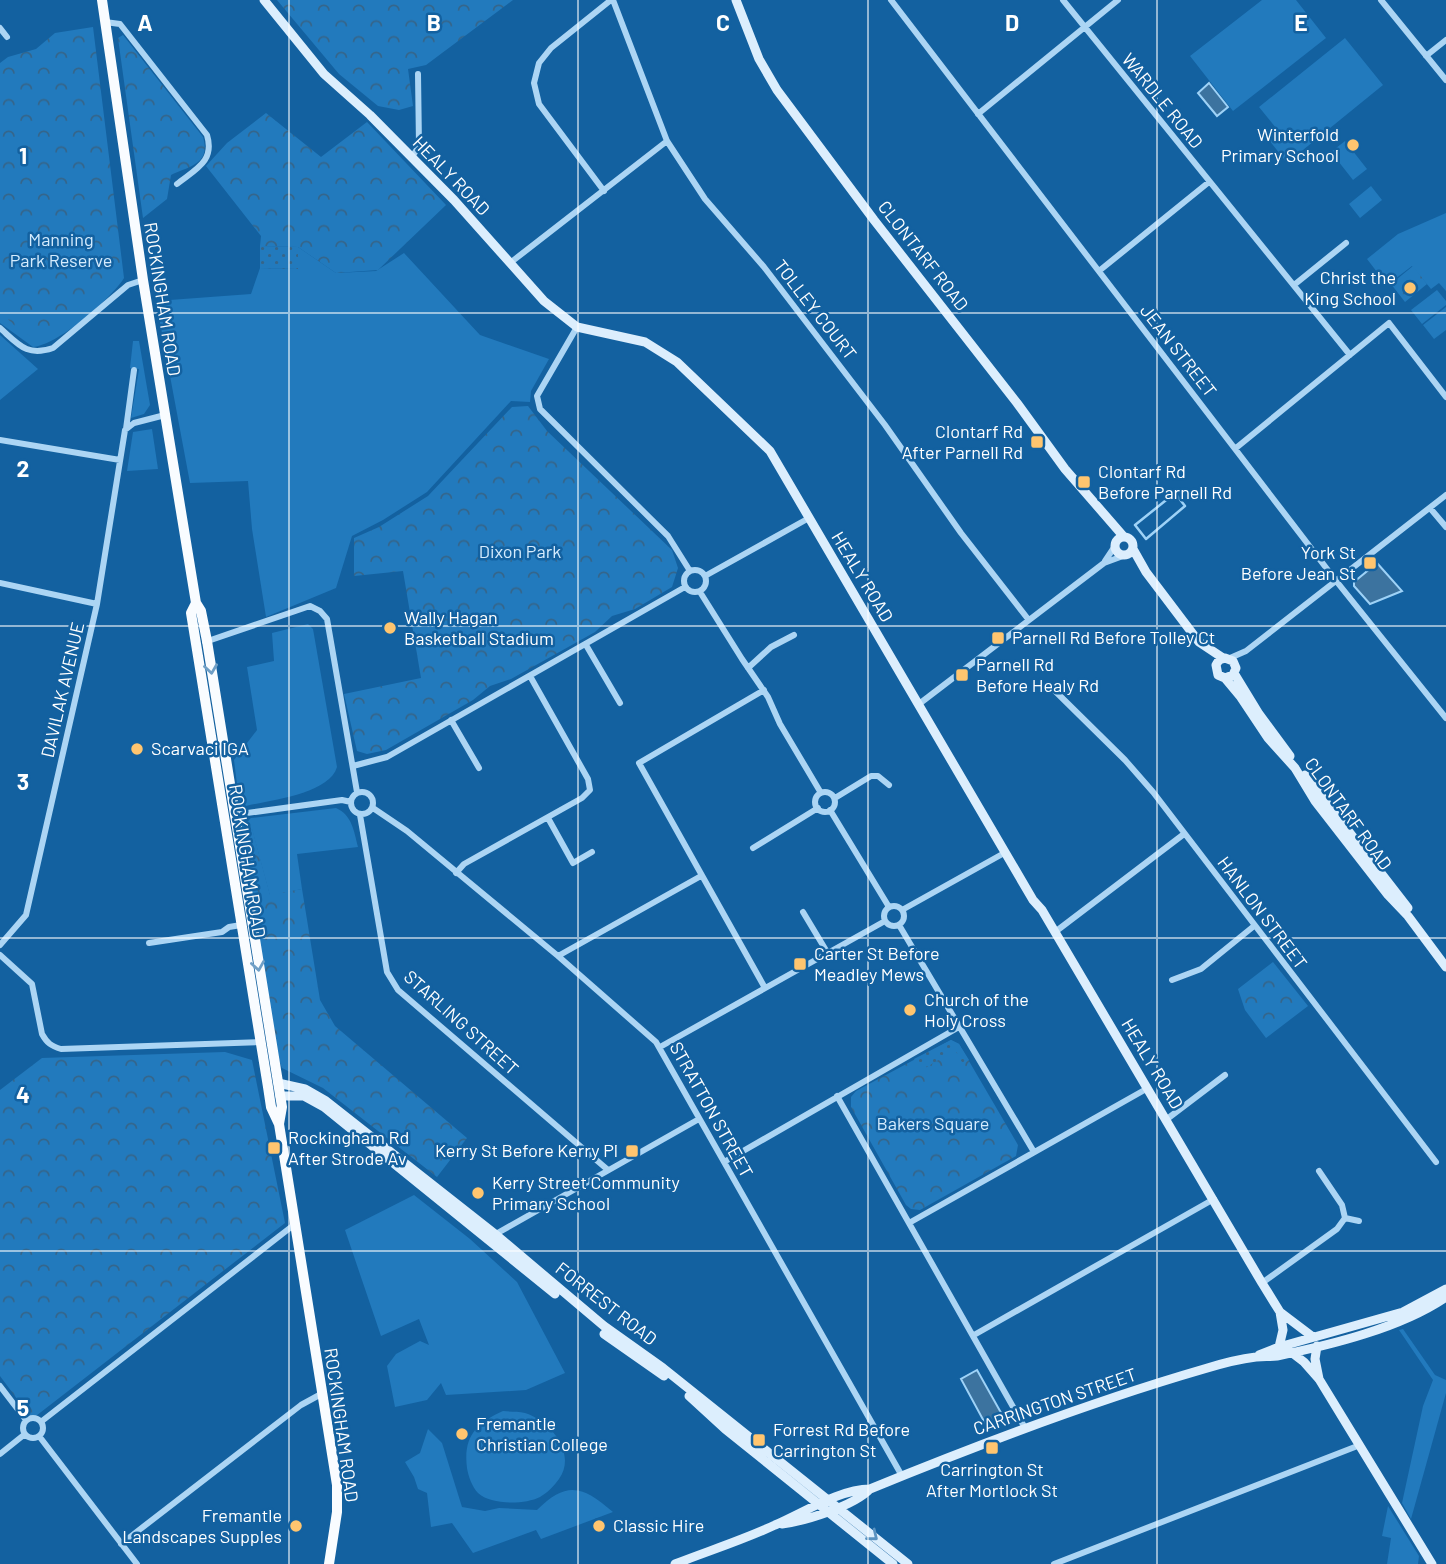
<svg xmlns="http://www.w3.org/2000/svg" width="1446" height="1564" font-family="Barlow,sans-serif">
	<defs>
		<pattern id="forest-crowns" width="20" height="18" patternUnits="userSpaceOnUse" patternTransform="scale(1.75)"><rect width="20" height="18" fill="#227abd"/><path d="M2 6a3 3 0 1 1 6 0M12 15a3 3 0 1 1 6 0" fill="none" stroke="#35658a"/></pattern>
		<pattern id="garden-dots" width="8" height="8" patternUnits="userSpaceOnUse" patternTransform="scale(1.75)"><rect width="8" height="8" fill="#227abd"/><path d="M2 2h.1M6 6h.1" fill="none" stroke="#35658a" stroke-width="1.8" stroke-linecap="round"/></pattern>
	</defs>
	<rect width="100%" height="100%" fill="#1361a0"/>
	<path fill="#227abd" d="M1262 0H1296L1326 38 1233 111 1190 56Z
		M1345 38 1383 85 1287 163 1266 136 1276 128 1259 107Z
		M1345 141 1367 169 1353 180 1331 152Z
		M1371 186 1382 200 1360 218 1349 204Z
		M1446 213V291L1439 283 1431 289 1412 266 1387 285 1367 259 1398 234Z
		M298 247 336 273 376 271 404 253 480 335 549 359 531 391 530 402 511 401 427 492 383 520 352 536 336 588 266 617 252 529 248 481 190 483 156 301 251 294 260 268 298 269Z
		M0 255 85 293 124 278C110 300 58 345 33 347L0 323Z
		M1437 290 1446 301V305L1422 324 1411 310Z
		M1446 307V330L1434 339 1423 325Z
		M0 335 38 369 0 400Z
		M133 341H139L150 405 144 414 131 418 139 369 130 368Z
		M152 429 158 469 127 471 133 432Z
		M308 624 313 629 337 767C329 794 271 800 246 806L239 800 234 760 257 730 247 667 274 661 272 633Z
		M336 808C352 815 354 831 358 847L297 854 302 889 270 896 252 829 239 827 251 818Z
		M414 1195 470 1239 517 1282 565 1373 526 1390 446 1395 441 1383 427 1400 395 1407 387 1366 396 1354 420 1341 429 1345 419 1319 381 1336 345 1230Z
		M1403 1329 1435 1375 1446 1380V1393L1411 1519 1402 1503 1423 1406 1433 1380 1399 1330Z
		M503 1411C510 1412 518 1411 525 1413 551 1421 577 1454 559 1479 554 1486 547 1493 540 1497 524 1505 491 1505 478 1493 472 1487 468 1475 467 1468 463 1437 476 1423 503 1411Z
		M428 1429 442 1443 462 1507 485 1511 499 1508 537 1510C567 1480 583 1486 613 1512L541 1539 536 1530 473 1553 452 1523 431 1527 427 1493 418 1489 414 1477 405 1462 420 1453Z
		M1388 1506 1419 1556 1418 1564H1387L1391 1538 1382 1536Z"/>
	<path fill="url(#forest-crowns)" d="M277 0H513L426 65 408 69 413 106 399 110 378 106 339 74Z
		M93 27 124 278 45 336C26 341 14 324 0 312V63L8 57 36 49 55 33Z
		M123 35 203 137C211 164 190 166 171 175L167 199 143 218 118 38Z
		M266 113 321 157 367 122 446 205 378 270 336 273 298 247 260 246 261 236 206 166 227 143Z
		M1413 266 1427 284 1405 302 1391 284Z
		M528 406 547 431 672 550 678 568 672 587 635 609 612 616 595 632 511 679 490 686 473 700 386 750 367 754 357 751 344 694 421 678 403 571 354 576V538L379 527 428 496 512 407Z
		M239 827 252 828 270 895 302 889 320 1000 335 1026 467 1138 437 1177 323 1088 282 1068 278 1057Z
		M1273 962 1308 1006 1266 1038 1245 1010 1238 989Z
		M951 1040 959 1044 1018 1145 1016 1156 920 1210 911 1209 906 1205 851 1107V1097L856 1091Z
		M225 1052 252 1060 285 1223 32 1419 0 1376V1090L42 1058Z"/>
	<path fill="url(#garden-dots)" d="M260 246 298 247V269L260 268Z
		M951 1040 959 1044 969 1060 963 1064 955 1050 920 1071 914 1059Z"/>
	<path fill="#3c739f" stroke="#9ed2f7" stroke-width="2" d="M1209 83 1228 107 1217 116 1198 93Z
		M1377 563 1402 591 1370 604 1354 586V582Z
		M977 1370 1004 1418 987 1427 961 1379Z"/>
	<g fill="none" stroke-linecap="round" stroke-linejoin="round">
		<path stroke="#9ed2f7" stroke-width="2.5" d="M1175 493 1185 506 1146 539 1135 525Z"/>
		<path stroke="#acd5f4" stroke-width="6" d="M613 0 667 141 705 199 764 267 885 425 961 533 1028 619
			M891 0 1337 582 1446 718
			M1063 0 1350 355
			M1381 0 1446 80
			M105 22 120 24 207 135C215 161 196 169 177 184
			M0 28 7 37
			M1426 56 1446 40
			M978 114 1118 0
			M412 157 419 146 418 74
			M604 191 539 104 534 83 539 63 551 48 611 0
			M510 263 667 141
			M1099 271 1209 182
			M1294 285 1346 243
			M577 327 537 396 540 409 668 536 690 571
			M0 328C19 345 27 357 53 348L128 285 143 280
			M126 429 134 370
			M0 440 120 460
			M1236 448 1389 323 1446 397
			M1430 508 1446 527
			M1105 561 1115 546
			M684 581a11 11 0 1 1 22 0a11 11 0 1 1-22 0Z
			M705 576 809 518
			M0 583 97 604
			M700 592 742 659 768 697 780 724 821 793
			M205 642 310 606 320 611 327 619 357 792
			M586 645 620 703
			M1230 658 1246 651 1446 495
			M748 668 771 647 794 635
			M764 690 639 763 765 988
			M1054 690 1125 760 1153 792 1436 1162
			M919 704 1104 563 1123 556
			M451 720 479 768
			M353 766 387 757 685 587
			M351 803a11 11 0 1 1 22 0a11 11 0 1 1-22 0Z
			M815 802a10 10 0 1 1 20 0a10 10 0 1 1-20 0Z
			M835 798 871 776H878L889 785
			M373 808 407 831 558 956 656 1042 902 1476
			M830 810 889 907
			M233 815 342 800 351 802
			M360 815 387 972 398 990 608 1170
			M548 818 573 863 592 852
			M753 848 818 808
			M456 873 464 864 582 798 590 790 588 779 530 676
			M884 916a10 10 0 1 1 20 0a10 10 0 1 1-20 0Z
			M902 910 1006 852
			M803 912 827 952
			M899 925 1034 1152
			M1055 932 1184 834
			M149 943 222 932 229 927 241 925
			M0 945 26 915 97 604 125 430 134 423 165 415
			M0 955 32 984 42 1034C47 1043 51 1046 61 1049L261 1042
			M558 956 701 876
			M1172 980 1201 969 1254 926
			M660 1047 885 921
			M837 1096 1025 1428
			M1167 1119 1225 1075
			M724 1162 959 1027
			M1345 1218 1359 1221
			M909 1223 1148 1088
			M494 1235 699 1119
			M1262 1283 1337 1229 1345 1218 1342 1205 1319 1171
			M974 1335 1214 1199
			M0 1386 26 1420
			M23 1428a10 10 0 1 1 20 0a10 10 0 1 1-20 0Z
			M42 1421 295 1224
			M39 1436 137 1564
			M0 1454 25 1434
			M121 1544 301 1405 323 1393
			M1054 1564 1360 1445"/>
		<path stroke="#dceefd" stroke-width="9" d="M264 0 324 74 370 115 454 200 544 301 577 327 645 342 677 362 770 451 1033 900 1042 910 1262 1283 1280 1312 1313 1337
			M736 0 759 59 777 90 874 220 1017 403 1065 469 1124 537
			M1115 546a9 9 0 1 1 18 0a9 9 0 1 1-18 0Z
			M1133 549 1146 572 1199 642 1223 658
			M1234 673 1259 714 1290 756
			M1225 678 1233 675 1236 668 1233 661 1225 658 1219 660 1216 665 1218 675 1225 678 1240 696 1268 738 1295 768 1315 801 1388 895 1408 916 1446 967
			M1305 775 1408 908
			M278 1083 305 1089 326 1101 495 1234 604 1326 663 1368 908 1564
			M280 1096H304L324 1107 555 1294
			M604 1334 664 1376
			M1317 1346 1315 1359 1319 1379
			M1279 1347 1283 1330 1280 1312
			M1291 1352 1304 1362 1319 1379 1432 1564
			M1259 1355 1279 1347 1403 1312 1446 1289
			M689 1396 725 1429 893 1564
			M782 1524C805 1521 854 1506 870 1489
			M675 1564C708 1551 743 1540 775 1525 803 1513 840 1489 870 1489 980 1444 1090 1402 1204 1369 1220 1364 1239 1359 1256 1357 1263 1356 1270 1357 1277 1356 1330 1345 1401 1328 1446 1297"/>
		<path stroke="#f9fcff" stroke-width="10" d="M102 0 143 280 196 603 201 611 207 641 282 1107 279 1124
			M196 603 191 613 268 1087 271 1107 279 1124 337 1485V1512L329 1564"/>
	</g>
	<defs><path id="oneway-chevron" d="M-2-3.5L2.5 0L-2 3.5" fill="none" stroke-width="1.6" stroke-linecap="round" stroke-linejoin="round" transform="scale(1.75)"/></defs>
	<g stroke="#6f9fc6">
		<use href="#oneway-chevron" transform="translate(211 669) rotate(82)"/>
		<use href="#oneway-chevron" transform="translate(258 966) rotate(81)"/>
	</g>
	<use stroke="#5992c1" href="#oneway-chevron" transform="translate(873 1536) rotate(39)"/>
	<path fill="none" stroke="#fff" stroke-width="2" stroke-opacity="0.55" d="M289 0V1564M578 0V1564M868 0V1564M1157 0V1564M0 313H1446M0 626H1446M0 938H1446M0 1251H1446"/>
	<g fill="#ffc56f" stroke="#1361a0" stroke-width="2.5">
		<circle cx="1353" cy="145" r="7"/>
		<circle cx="1410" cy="288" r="7"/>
		<rect x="1030" y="435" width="14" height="14" rx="3.5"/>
		<rect x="1077" y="475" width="14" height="14" rx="3.5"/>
		<rect x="1363" y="556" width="14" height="14" rx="3.5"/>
		<circle cx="390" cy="628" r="7"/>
		<rect x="991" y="631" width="14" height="14" rx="3.5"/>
		<rect x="955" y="668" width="14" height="14" rx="3.5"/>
		<circle cx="137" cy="749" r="7"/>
		<rect x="793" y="957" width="14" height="14" rx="3.5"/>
		<circle cx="910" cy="1010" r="7"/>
		<rect x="267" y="1141" width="14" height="14" rx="3.5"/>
		<rect x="625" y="1144" width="14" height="14" rx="3.5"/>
		<circle cx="478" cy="1193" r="7"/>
		<circle cx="462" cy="1434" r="7"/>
		<rect x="752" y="1433" width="14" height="14" rx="3.5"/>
		<rect x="985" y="1441" width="14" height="14" rx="3.5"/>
		<circle cx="296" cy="1526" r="7"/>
		<circle cx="599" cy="1526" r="7"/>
	</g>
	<g text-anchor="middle" stroke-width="5" stroke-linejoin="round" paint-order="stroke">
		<g font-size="18" fill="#fff" stroke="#1361a0">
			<text transform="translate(1162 101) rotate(51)" y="6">WARDLE ROAD</text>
			<text transform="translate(451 176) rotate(46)" y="6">HEALY ROAD</text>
			<text transform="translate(923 256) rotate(52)" y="6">CLONTARF ROAD</text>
			<text transform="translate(162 299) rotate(81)" y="6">ROCKINGHAM ROAD</text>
			<text transform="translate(815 310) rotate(52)" y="6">TOLLEY COURT</text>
			<text transform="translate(1178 351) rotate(52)" y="6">JEAN STREET</text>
			<text transform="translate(862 577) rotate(59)" y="6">HEALY ROAD</text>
			<text transform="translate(63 690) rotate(-77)" y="6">DAVILAK AVENUE</text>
			<text transform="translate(1348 814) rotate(54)" y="6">CLONTARF ROAD</text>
			<text transform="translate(247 861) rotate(81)" y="6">ROCKINGHAM ROAD</text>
			<text transform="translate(1262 913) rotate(53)" y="6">HANLON STREET</text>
			<text transform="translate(461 1023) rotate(42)" y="6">STARLING STREET</text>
			<text transform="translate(1152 1064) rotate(59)" y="6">HEALY ROAD</text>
			<text transform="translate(711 1110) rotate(61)" y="6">STRATTON STREET</text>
			<text transform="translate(606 1304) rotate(38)" y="6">FORREST ROAD</text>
			<text transform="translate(1055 1402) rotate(-19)" y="6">CARRINGTON STREET</text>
			<text transform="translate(341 1425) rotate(82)" y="6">ROCKINGHAM ROAD</text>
		</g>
		<g font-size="18" fill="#fff" stroke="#1361a0" text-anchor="start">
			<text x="1339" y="141" text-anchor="end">Winterfold<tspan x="1339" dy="21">Primary School</tspan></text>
			<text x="1396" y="284" text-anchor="end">Christ the<tspan x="1396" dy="21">King School</tspan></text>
			<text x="1023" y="438" text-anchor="end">Clontarf Rd<tspan x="1023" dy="21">After Parnell Rd</tspan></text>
			<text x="1098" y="478">Clontarf Rd<tspan x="1098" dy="21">Before Parnell Rd</tspan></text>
			<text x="1356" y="559" text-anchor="end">York St<tspan x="1356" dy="21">Before Jean St</tspan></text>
			<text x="404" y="624">Wally Hagan<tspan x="404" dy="21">Basketball Stadium</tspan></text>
			<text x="1012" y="644">Parnell Rd Before Tolley Ct</text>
			<text x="976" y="671">Parnell Rd<tspan x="976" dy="21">Before Healy Rd</tspan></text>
			<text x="151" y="755">Scarvaci IGA</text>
			<text x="814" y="960">Carter St Before<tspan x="814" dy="21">Meadley Mews</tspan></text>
			<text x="924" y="1006">Church of the<tspan x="924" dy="21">Holy Cross</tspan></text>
			<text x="288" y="1144">Rockingham Rd<tspan x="288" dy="21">After Strode Av</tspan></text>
			<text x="618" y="1157" text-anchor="end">Kerry St Before Kerry Pl</text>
			<text x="492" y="1189">Kerry Street Community<tspan x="492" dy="21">Primary School</tspan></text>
			<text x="476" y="1430">Fremantle<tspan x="476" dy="21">Christian College</tspan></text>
			<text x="773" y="1436">Forrest Rd Before<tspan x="773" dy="21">Carrington St</tspan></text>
			<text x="992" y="1476" text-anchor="middle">Carrington St<tspan x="992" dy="21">After Mortlock St</tspan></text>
			<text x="282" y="1522" text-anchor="end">Fremantle<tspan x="282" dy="21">Landscapes Supples</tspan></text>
			<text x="613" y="1532">Classic Hire</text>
		</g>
		<g font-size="18" fill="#d5ecfe" stroke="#1361a0">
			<text x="61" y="246">Manning<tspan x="61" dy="21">Park Reserve</tspan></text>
			<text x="520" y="558">Dixon Park</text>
			<text x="933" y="1130">Bakers Square</text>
		</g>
	</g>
	<g font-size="23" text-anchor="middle" font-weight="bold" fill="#fff" stroke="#1361a0" stroke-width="5" stroke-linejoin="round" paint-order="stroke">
		<text x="145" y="31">A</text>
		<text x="434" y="31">B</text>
		<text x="723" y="31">C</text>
		<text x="1012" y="31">D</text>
		<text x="1301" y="31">E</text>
		<text x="23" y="164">1</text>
		<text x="23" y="477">2</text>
		<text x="23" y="790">3</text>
		<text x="23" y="1103">4</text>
		<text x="23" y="1416">5</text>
	</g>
</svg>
